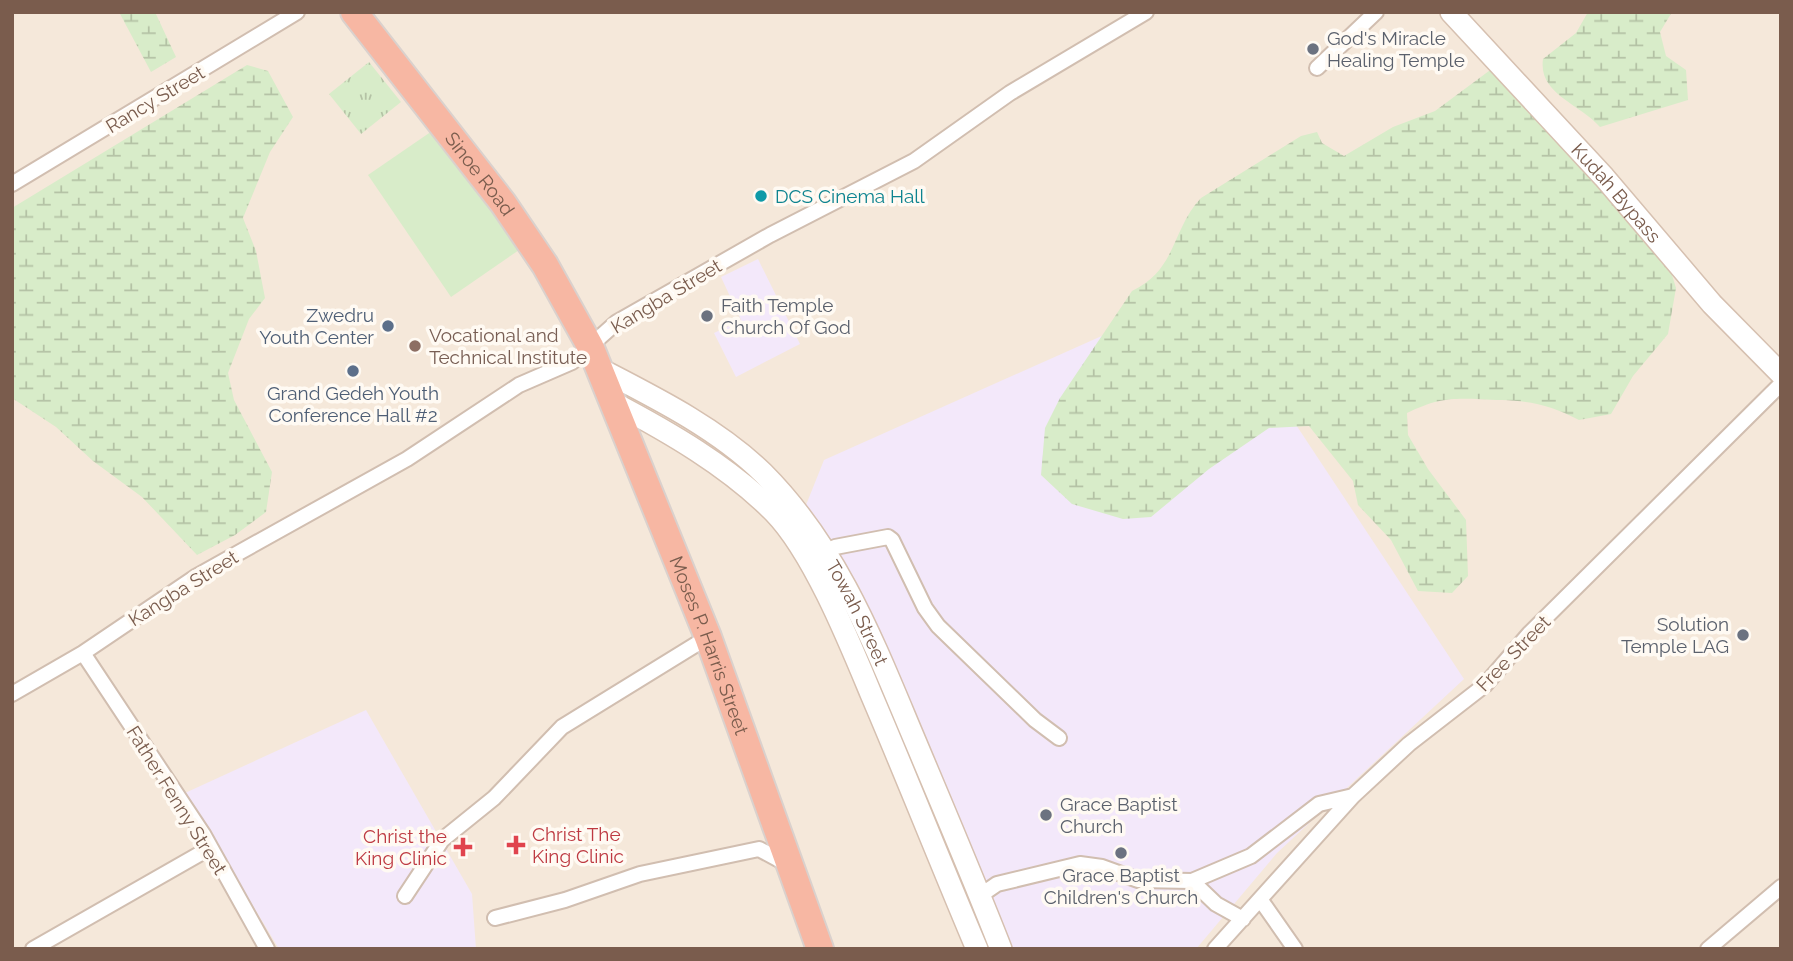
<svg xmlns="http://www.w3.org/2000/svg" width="1793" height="961" font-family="Raleway,sans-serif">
	<defs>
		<pattern id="wetland-marsh" width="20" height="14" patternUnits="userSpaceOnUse" patternTransform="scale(1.75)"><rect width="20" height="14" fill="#d8ecc9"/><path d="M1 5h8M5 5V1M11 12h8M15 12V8" fill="none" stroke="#b4c2a5"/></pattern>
		<pattern id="park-tufts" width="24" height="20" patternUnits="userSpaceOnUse" patternTransform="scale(1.75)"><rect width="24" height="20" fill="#d8ecc9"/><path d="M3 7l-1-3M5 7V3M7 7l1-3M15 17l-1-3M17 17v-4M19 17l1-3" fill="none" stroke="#b4c2a5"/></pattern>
	</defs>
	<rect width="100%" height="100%" fill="#fdf6ec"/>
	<path fill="#f5e8da" d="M12 12H1781V949H12Z"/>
	<path fill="#f3e8fa" d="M758 259 800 344 736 377 714 333 741 320 721 277Z
		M1203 284 1464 679 1277 853 1196 949H1011L859 586 806 505 824 460 1142 318Z
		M366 710 472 894 476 949H279L185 793Z"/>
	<path fill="url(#wetland-marsh)" d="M119 12H155L176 57 151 72Z
		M1588 12H1672L1660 32 1666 56 1686 70 1688 100 1600 127C1579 103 1538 94 1543 59L1576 33Z
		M247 65 268 71 293 117 270 152 243 218 256 251 265 298 249 319 228 373 234 400 272 472 266 512 235 535 197 555 142 497 93 461 56 427 12 398V208Z
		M1497 65 1667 259 1676 288 1668 334 1633 376 1611 414 1579 420C1553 406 1532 401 1502 400 1461 399 1445 394 1407 413L1408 435 1428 469 1466 520 1468 576 1452 593 1418 591 1391 540 1358 505 1353 481 1309 426 1269 428 1209 469 1151 517 1123 519 1072 504 1041 475 1045 428 1060 398 1132 291C1177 270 1172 228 1201 198L1301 136 1317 132 1322 143 1344 156 1393 127 1435 111Z"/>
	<path fill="url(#park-tufts)" d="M369 62 401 102 361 134 329 94Z"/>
	<path fill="#d8ecc9" d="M435 129 519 250 451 297 368 175Z"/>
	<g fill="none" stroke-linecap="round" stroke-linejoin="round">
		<g stroke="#d1beb0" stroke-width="18">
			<path id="street" d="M1317 68 1376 12
				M12 184 297 12
				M835 547 888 537 892 540 925 608 938 626 1035 720 1059 738
				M83 653 203 834 267 949
				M12 694 83 653 197 576 407 459 519 385 572 362 617 322 770 235 914 161 1010 93 1146 12
				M1192 881 1216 904 1243 919
				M981 895 997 884 1080 864 1102 867 1138 880 1192 881 1251 856 1319 804 1353 796
				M405 896 442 840 494 798 562 727 708 637
				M1260 899 1295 949
				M495 918 565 900 640 874 759 849 787 864
				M33 949 210 848
				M1215 949 1353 796 1409 744 1485 685 1529 634 1781 384
				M1708 949 1781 887"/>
		</g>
		<g stroke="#d6c0b0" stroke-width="24">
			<g id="secondary">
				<path id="s1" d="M1451 12 1604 177 1712 304 1781 374"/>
				<path id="s2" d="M598 368C654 397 717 428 763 473 839 549 875 646 916 743 945 812 974 880 1001 949"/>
				<path d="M612 402C669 432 728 466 774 512 813 552 849 641 871 694 907 778 941 864 977 949"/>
			</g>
		</g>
		<g stroke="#dad1cd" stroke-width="30">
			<g id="highway">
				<path id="s3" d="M354 12 503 203 545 265 590 346 708 637 820 949"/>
			</g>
		</g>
		<use href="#street" stroke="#fff" stroke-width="14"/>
		<use href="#secondary" stroke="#fff" stroke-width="21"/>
		<use href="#highway" stroke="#f7b7a3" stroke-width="26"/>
	</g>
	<g fill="#6b7280" stroke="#fffaf3" stroke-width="2.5">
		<circle cx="1313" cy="49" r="7"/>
		<circle cx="707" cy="316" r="7"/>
		<circle cx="1743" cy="635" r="7"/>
		<circle cx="1046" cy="815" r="7"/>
		<circle cx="1121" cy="853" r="7"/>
	</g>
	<circle fill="#0f9aa8" stroke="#fffaf3" stroke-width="2.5" cx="761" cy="196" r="7"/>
	<g fill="#5c6f8a" stroke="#fffaf3" stroke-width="2.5">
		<circle cx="388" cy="326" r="7"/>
		<circle cx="353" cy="371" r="7"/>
	</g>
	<circle fill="#8d6e63" stroke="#fffaf3" stroke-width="2.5" cx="415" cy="346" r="7"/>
	<g fill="#e0444e" stroke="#fffaf3" stroke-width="2.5">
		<path d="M512.5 834.5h7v7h7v7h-7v7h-7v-7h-7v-7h7z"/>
		<path d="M459.5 836.5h7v7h7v7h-7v7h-7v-7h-7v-7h7z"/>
	</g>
	<g text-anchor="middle" stroke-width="7" stroke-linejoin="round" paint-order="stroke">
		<g font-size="19" fill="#5b616d" stroke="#fffaf3" text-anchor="start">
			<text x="1327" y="45">God's Miracle<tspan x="1327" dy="22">Healing Temple</tspan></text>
			<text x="721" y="312">Faith Temple<tspan x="721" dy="22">Church Of God</tspan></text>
			<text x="1729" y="631" text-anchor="end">Solution<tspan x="1729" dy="22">Temple LAG</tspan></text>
			<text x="1060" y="811">Grace Baptist<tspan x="1060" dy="22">Church</tspan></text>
			<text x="1121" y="882" text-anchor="middle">Grace Baptist<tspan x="1121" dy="22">Children's Church</tspan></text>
		</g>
		<g font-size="19" fill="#7a5c4d" stroke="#fffaf3">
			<text transform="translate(155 99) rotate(-31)" y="7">Rancy Street</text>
			<text dy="7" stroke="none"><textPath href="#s3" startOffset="205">Sinoe Road</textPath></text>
			<text dy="7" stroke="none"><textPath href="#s1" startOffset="245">Kudah Bypass</textPath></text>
			<text transform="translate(666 296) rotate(-31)" y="7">Kangba Street</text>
			<text transform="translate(183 588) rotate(-32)" y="7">Kangba Street</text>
			<text dy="7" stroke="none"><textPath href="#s2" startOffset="366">Towah Street</textPath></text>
			<text dy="7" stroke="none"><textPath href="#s3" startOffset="732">Moses P. Harris Street</textPath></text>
			<text transform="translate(1513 653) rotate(-46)" y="7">Free Street</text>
			<text transform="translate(177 800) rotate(58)" y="7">Father Fenny Street</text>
		</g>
		<g font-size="19" fill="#0d838f" stroke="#fffaf3" text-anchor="start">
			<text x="775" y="203">DCS Cinema Hall</text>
		</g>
		<g font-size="19" fill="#4e5e75" stroke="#fffaf3" text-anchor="end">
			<text x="374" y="322">Zwedru<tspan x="374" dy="22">Youth Center</tspan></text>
			<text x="353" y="400" text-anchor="middle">Grand Gedeh Youth<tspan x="353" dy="22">Conference Hall #2</tspan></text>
		</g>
		<g font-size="19" fill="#785e54" stroke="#fffaf3" text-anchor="start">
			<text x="429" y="342">Vocational and<tspan x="429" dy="22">Technical Institute</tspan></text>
		</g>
		<g font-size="19" fill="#be3a42" stroke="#fffaf3" text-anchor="start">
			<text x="532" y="841">Christ The<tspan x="532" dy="22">King Clinic</tspan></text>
			<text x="447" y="843" text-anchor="end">Christ the<tspan x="447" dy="22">King Clinic</tspan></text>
		</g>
	</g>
	<rect width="1793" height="961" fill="none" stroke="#7a5c4d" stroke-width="28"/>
</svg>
